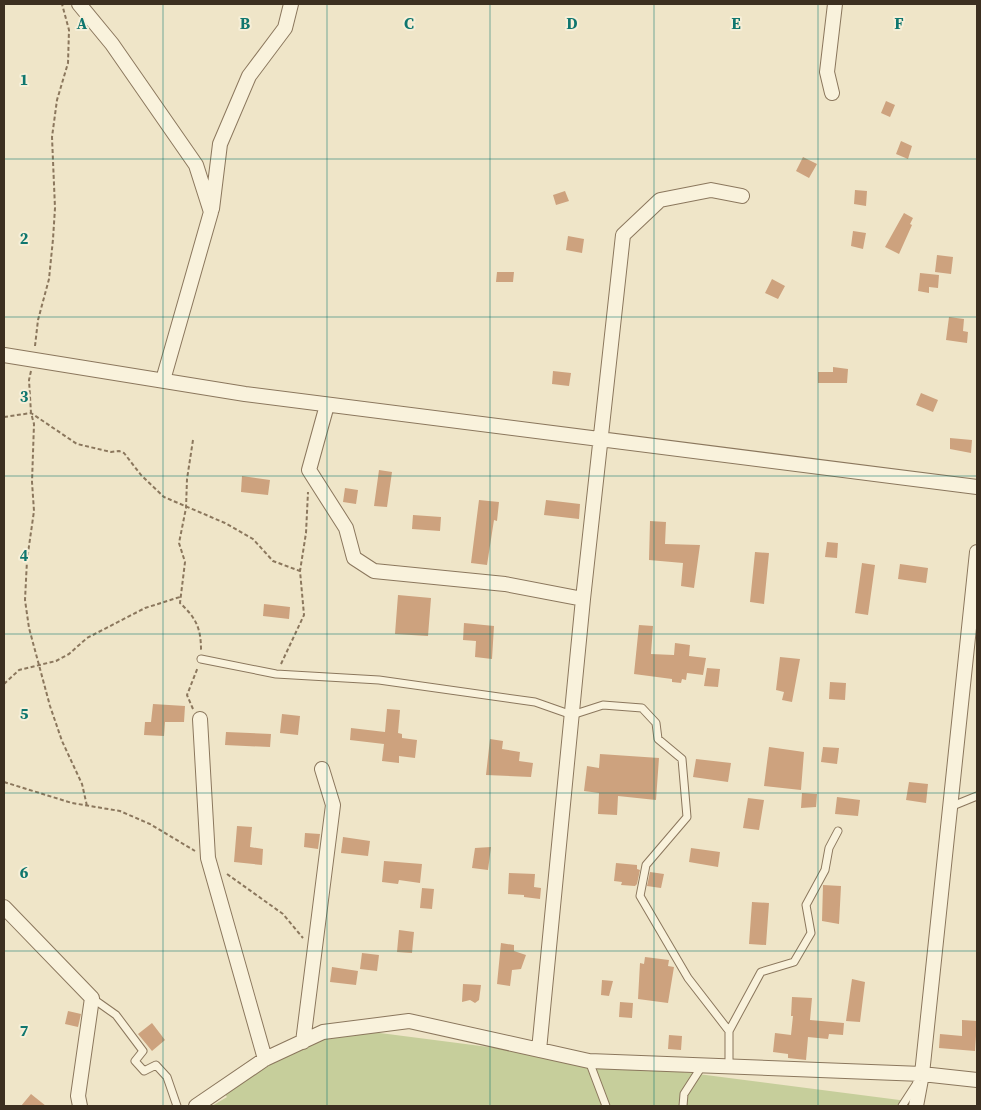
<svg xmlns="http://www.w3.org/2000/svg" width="981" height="1110" font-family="'Source Serif 4',serif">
	<rect width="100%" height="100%" fill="#efe5c8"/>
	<path fill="#c6ce9b" d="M372 1026 380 1033 915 1102V1106H212L227 1097 221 1089 323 1032Z"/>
	<path fill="#cda27e" d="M886 101 895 105 890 117 881 113Z
		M901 141 912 146 908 159 896 154Z
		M803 157 817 164 809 178 796 171Z
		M855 190 867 191 866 206 854 204Z
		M565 191 569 201 556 205 553 195Z
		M904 213 913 218 910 224 912 225 899 254 885 247Z
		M853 231 866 233 863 249 851 246Z
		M568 236 584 239 582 253 566 250Z
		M937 255 953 257 951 274 935 272Z
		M497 272H514L513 282H496Z
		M920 273 939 275 938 288 929 287V293L918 291Z
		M772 279 785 286 778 299 765 293Z
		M949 317 964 319 963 331 968 332 967 343 946 340Z
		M833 367 848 369 847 383H818V372H833Z
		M553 371 571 373 569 386 552 384Z
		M921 393 938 400 933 412 916 405Z
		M950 438 972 440 971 453 950 449Z
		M379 470 392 472 387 507 374 506Z
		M242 476 270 480 268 495 241 492Z
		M345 488 358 490 356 504 343 502Z
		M479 500 499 502 497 521 494 520 487 565 471 563Z
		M546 500 580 504 579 519 544 515Z
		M413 515 441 517 440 531 412 529Z
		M650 521 666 522 665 544 700 545 694 588 681 586 683 563 649 560Z
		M827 542 838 543 837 558 825 557Z
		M755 552 769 553 764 604 750 602Z
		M862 563 875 565 868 615 855 613Z
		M900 564 928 568 926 583 898 579Z
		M398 595 431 598 428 636 395 634Z
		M264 604 290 607 289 619 263 616Z
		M464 623 494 626 492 659 475 657 476 641 463 640Z
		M639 625 653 626 651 654 674 655 675 643 690 645 689 656 706 658 703 675 687 673 686 680 682 679 681 683 672 682V679L634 674Z
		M780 657 800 659 792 702 782 700 784 692 776 690Z
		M707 668 720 669 718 687 704 686Z
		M830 682 846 683 845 700 829 699Z
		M153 704 185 706 184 722H165L164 736 144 735 145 722H151Z
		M387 709 400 710 398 733 402 734V738L417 740 415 758 399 756V763L382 761 384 744 350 740 351 728 385 732Z
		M282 714 300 716 298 735 280 733Z
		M226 732 271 734 270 747 225 745Z
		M490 739 503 741 502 749 520 752 519 761 533 763 531 777 486 775Z
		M769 747 804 752 801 790 764 786Z
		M823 747 839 748 837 764 821 762Z
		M600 754 659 758 656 800 618 796 617 815 598 814 599 793 584 791 587 766 599 768Z
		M696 759 731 763 728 782 693 777Z
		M909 782 928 784 926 803 906 800Z
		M802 793 817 794 816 807 801 808Z
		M837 797 860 800 858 816 835 814Z
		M748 798 764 800 759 830 743 828Z
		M237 826 252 827 250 847 263 849 262 865 234 862Z
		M305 833 320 834 318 849 304 847Z
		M343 837 370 841 368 856 341 853Z
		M491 847 488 870 472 868 475 848Z
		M691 848 720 852 718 867 689 862Z
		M384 861 422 864 420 883 399 880 398 884 382 882Z
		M616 863 637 865V869L640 870 637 884 635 886 621 885 622 882 614 881Z
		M650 872 664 874 661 888 647 886Z
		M509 873 535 874 534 887 541 888 540 899 524 897V895L508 894Z
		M823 885 841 886 839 924 822 921Z
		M422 888 434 889 432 909 420 908Z
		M752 902 769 903 766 945 749 944Z
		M399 930 414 932 412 953 397 952Z
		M501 943 514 945V951L526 955 521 969 512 970 510 986 497 984Z
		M362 953 379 955 377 971 360 969Z
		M645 957 669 960 668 966 674 967 668 1003 638 999 640 963 644 964Z
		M332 967 358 971 356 985 330 982Z
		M852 979 865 982 860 1022 846 1021Z
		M602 980 613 981 609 996 601 995Z
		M463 984 481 985 479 1000 475 1003 470 1000 462 1002Z
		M792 997 812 998 810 1020 844 1023 843 1035 829 1034 828 1039 808 1037 806 1060 788 1058V1054L773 1052 775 1033 791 1035 793 1016H791Z
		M620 1002 633 1003 632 1018 619 1017Z
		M68 1011 81 1014 78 1027 65 1024Z
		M962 1020 977 1021 975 1051 939 1048 940 1034 962 1036Z
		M152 1023 165 1040 152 1051 138 1034Z
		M669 1035 682 1036 681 1050 668 1049Z
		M31 1094 46 1106H21Z"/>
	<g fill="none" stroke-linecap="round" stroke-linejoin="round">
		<g stroke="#8b775d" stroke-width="9">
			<path id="service" d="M201 659 276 674 379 680 535 702 572 715 603 705 642 708 656 723 658 739 682 759 687 817 646 865 640 896 688 978 729 1031V1067
				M950 807 977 796
				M92 998 116 1015 143 1051 135 1061 144 1071 156 1065 167 1077 177 1106
				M729 1031 761 972 794 962 811 933 806 905 825 870 829 848 838 831
				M589 1061 606 1106
				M683 1106 684 1094 702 1066
				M902 1106 917 1083"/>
		</g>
		<g stroke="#8b775d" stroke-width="16">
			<path id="minor" d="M79 4 112 44 196 165 211 212 163 380
				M832 93 827 72 835 4
				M212 209 220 144 249 76 285 28 291 4
				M4 355 245 394 977 487
				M327 405 309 470 346 528 354 558 374 571 505 584 583 599
				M200 719 208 858 265 1059
				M4 907 92 998 78 1096 80 1106
				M303 1042 333 805 322 769
				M539 1050 583 599 623 235 660 200 711 190 742 196
				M196 1106 265 1059 323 1032 409 1021 589 1061 922 1074 977 1080
				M916 1106 922 1074 977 552"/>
		</g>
		<path stroke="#8b775d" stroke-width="2" stroke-dasharray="4 2.5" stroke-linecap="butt" d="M35 346 38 320 49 279 53 239 55 208 52 137 57 100 68 63 69 30 62 4
			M31 371 29 380 31 413 34 424 32 482 34 511 27 560 25 600 29 628 50 706 62 741 82 784 87 806
			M4 417 31 413 77 444 111 452 119 451 124 453 141 475 164 497 225 523 253 539 273 561 300 571
			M193 440 187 479 186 508 179 543 185 562 180 603C196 618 201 628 201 650
			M281 664 304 615 300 571 306 533 308 492
			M4 684 19 670 56 661 69 654 87 638 145 608 180 597
			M193 709 187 695 198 667
			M4 782 72 803 120 811 150 824 195 851
			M227 874 283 914 303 938"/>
		<use href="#service" stroke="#f9f2dc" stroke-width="7"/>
		<use href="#minor" stroke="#f9f2dc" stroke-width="14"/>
	</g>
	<path fill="none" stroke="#0f766e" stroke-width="1" stroke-opacity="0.55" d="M163 4V1106M327 4V1106M490 4V1106M654 4V1106M818 4V1106M4 159H977M4 317H977M4 476H977M4 634H977M4 793H977M4 951H977"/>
	<g font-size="16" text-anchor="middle" font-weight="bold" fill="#0f766e" stroke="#f6efd8" stroke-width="4" stroke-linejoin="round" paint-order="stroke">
		<text x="82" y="29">A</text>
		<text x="245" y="29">B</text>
		<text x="409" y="29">C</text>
		<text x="572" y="29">D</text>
		<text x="736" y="29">E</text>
		<text x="899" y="29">F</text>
		<text x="24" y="85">1</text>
		<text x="24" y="244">2</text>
		<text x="24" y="402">3</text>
		<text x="24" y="561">4</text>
		<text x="24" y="719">5</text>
		<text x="24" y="878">6</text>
		<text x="24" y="1036">7</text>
	</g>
	<rect width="981" height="1110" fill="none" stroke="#3c2f20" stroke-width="10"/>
</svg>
